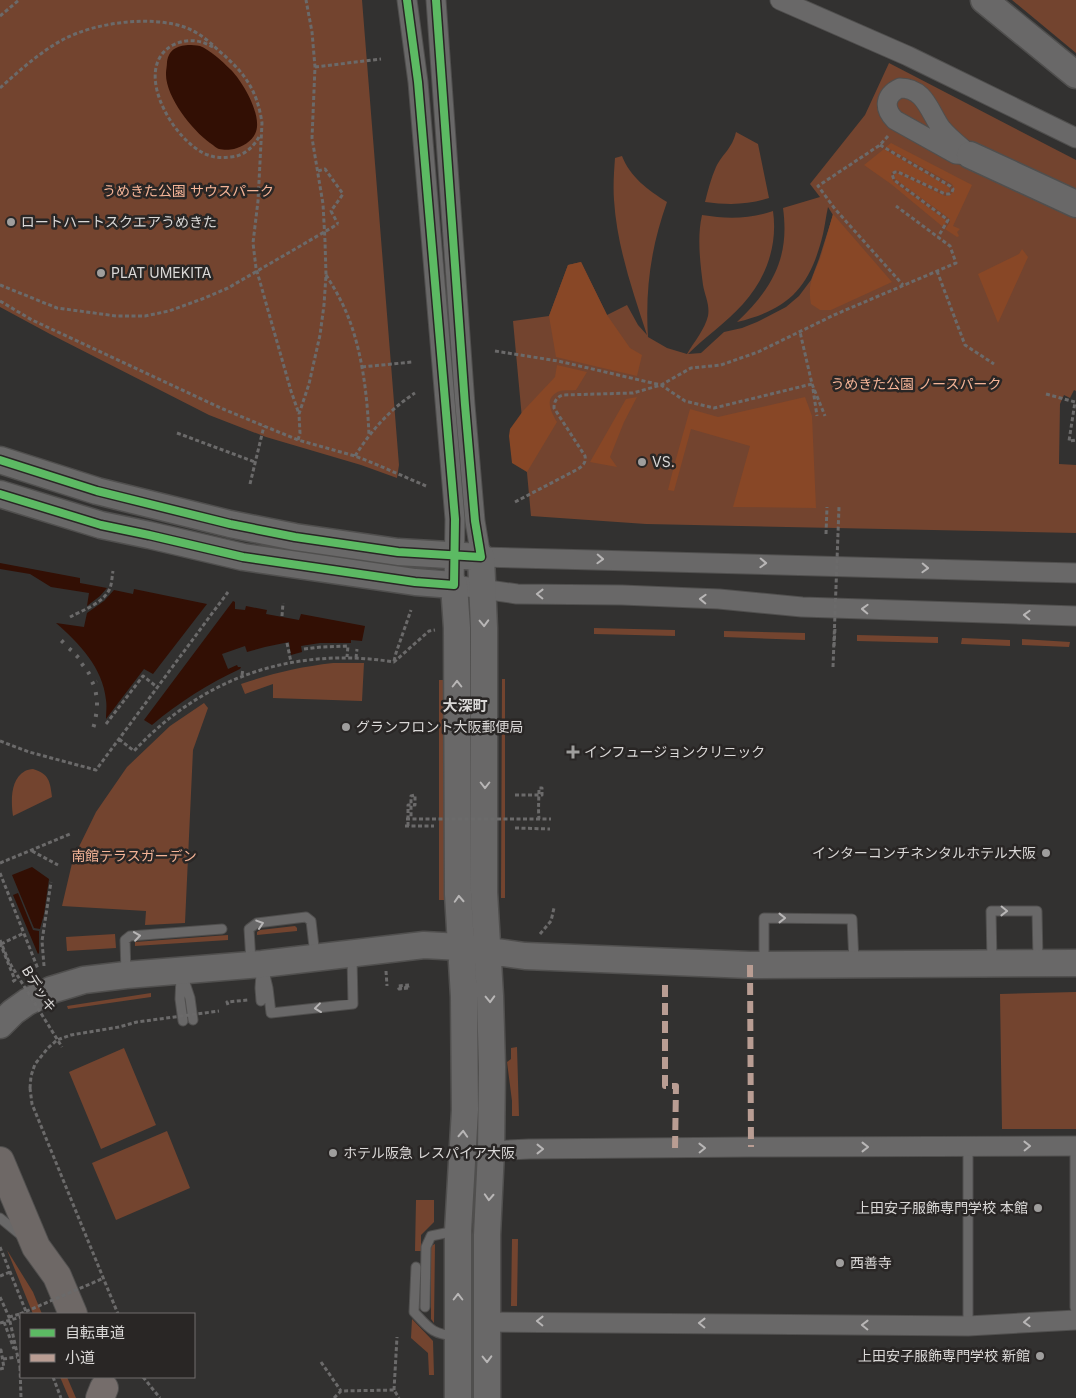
<svg xmlns="http://www.w3.org/2000/svg" width="1076" height="1398" font-family="Inter,'Noto Sans JP',sans-serif">
	<rect width="100%" height="100%" fill="#323130"/>
	<path fill="#73442f" d="M0 0H362L399 465 397 478 361 465 266 437 209 415 50 334 0 307Z
		M1012 0H1076V53Z
		M889 63 1076 160V391L1074 390 1070 398 1064 395 1060 404 1059 464 1076 465V533L646 524 531 516 513 321 549 316 568 265 581 262 607 315 627 305 638 325 647 335C633 292 617 247 614 200 613 186 614 172 615 158L622 156C630 177 648 190 667 202 651 247 645 289 648 337L667 348 687 354C694 342 705 329 708 316 710 305 705 296 703 285 700 262 697 237 702 215 727 219 749 219 773 211 778 245 766 279 743 304 727 322 705 337 688 354L701 353 724 332 742 328 757 322 786 307 799 296 811 280 819 259 833 215 828 207C826 216 825 225 823 234 810 287 790 309 737 322 772 289 790 258 783 208L820 197 810 184 865 115Z
		M736 132 758 144 769 198C748 205 728 205 705 202 708 190 711 178 716 167 723 153 732 149 736 132Z
		M594 628 675 630V636L594 634Z
		M724 631 805 633V640L724 637Z
		M857 635 938 637V643L857 641Z
		M962 638 1010 640V646L961 644Z
		M1022 639 1070 642 1069 647 1022 645Z
		M333 663H364L362 701 273 698V684L245 694 241 684C274 673 299 667 333 663Z
		M502 679H505V898H501Z
		M439 680H445L446 900H439Z
		M204 703 208 708 193 750 185 923 145 925 146 911 62 906 73 859 96 812 127 767 170 726Z
		M33 769C49 774 50 781 52 797L13 816C11 802 10 779 25 771 27 770 30 769 33 769Z
		M295 926 297 928V931L257 935V932L260 930Z
		M115 934 116 948 67 951 66 937Z
		M228 935V940L135 946V942Z
		M1076 992V1129H1002L1000 994Z
		M151 993V997L68 1009 67 1006Z
		M517 1047 519 1116H512V1101L507 1062 511 1059V1048Z
		M124 1048 156 1125 101 1149 69 1072Z
		M167 1131 190 1188 116 1220 92 1163Z
		M416 1200H434V1222L421 1235V1251H415Z
		M512 1239H518L517 1306H511Z
		M435 1244 434 1323 431 1319V1246Z
		M7 1250 33 1292 42 1314H33Z
		M412 1319 433 1341 434 1375H429L428 1353 411 1338Z
		M60 1377H67L76 1398H69Z"/>
	<path fill="#884726" d="M891 143 972 185 953 226 960 229 957 232 959 236 957 237 945 229 950 222V219L895 179 894 174 898 173 945 196H949L953 192 954 188 952 184 886 147Z
		M884 149 949 187 950 191 946 193 898 171 895 170 891 173 893 181 947 221 943 227 891 184 864 165Z
		M833 214 892 282 831 310H820L811 304C807 282 814 276 821 256 825 242 829 228 833 214Z
		M1022 249 1028 257 998 323 978 274 1019 254Z
		M581 262 607 315 630 348 642 355 637 376 556 357 549 316 568 265Z
		M557 365 587 372 576 390C570 391 561 389 556 393 544 400 552 413 557 422L527 472 512 463 509 436 510 429 523 411 555 377Z
		M637 397 624 422 610 457 617 467 590 462 626 399Z
		M805 397 812 416 816 508 733 507 750 446 691 429 674 491 668 490 673 470 675 468 674 466 690 409 718 417Z"/>
	<path fill="#320f04" d="M188 45C192 45 196 45 200 46 210 50 222 61 230 69 242 80 264 117 255 134 252 141 242 147 234 149 230 150 223 150 219 149 216 148 212 144 210 143 192 130 165 96 166 73 166 70 167 66 167 62 169 49 177 46 188 45Z
		M0 563 80 578V583L107 588 100 596 87 606 89 593 51 587 30 574 0 569Z
		M134 589 207 604 153 674 144 669 106 719C106 713 107 706 106 700 103 668 79 643 56 623L84 627 87 613 104 601 114 590 133 594Z
		M233 601 235 602V609L245 610 246 606 267 610 266 614 299 620 301 614 365 626 362 641 351 640V643H320L301 646 302 652 291 655 289 642 265 647 247 652 245 646 222 654 228 669 237 665 238 667H241L240 669C208 684 179 702 152 725L144 720Z
		M32 867 49 879 44 914 40 929 34 928 12 875Z
		M18 893 33 930 39 931V953L38 954 13 895Z"/>
	<g fill="none" stroke-linecap="round" stroke-linejoin="round">
		<g stroke="#504f4e" stroke-width="11">
			<path id="lane" d="M992 961 991 911H1037L1038 960
				M251 962 249 929 257 923 306 917 311 921 315 955
				M764 962V918L852 919 854 962
				M263 967 268 988 271 1013 353 1004 352 957
				M126 973 125 940 130 936 222 929
				M182 974 190 998 193 1020
				M261 974 260 988 261 1001
				M181 977 180 999 183 1021
				M1075 1146V1307L1076 1311
				M0 1218 22 1236
				M416 1267 414 1312C429 1328 432 1334 455 1336
				M425 1307 426 1247 431 1236 455 1231
				M968 1326V1147"/>
		</g>
		<g stroke="#504f4e" stroke-width="21">
			<path id="street" d="M407 0 418 82 455 519 454 585 517 594 622 595 719 599 802 607 1076 616
				M436 0 465 405 475 521 481 557 1076 573
				M780 0 908 56 1076 138
				M900 88C925 88 929 111 941 128 949 138 961 147 970 155L956 154 895 120C883 108 885 95 900 88Z
				M491 1151 529 1149 751 1147 1076 1146
				M486 1322 968 1326 1076 1320"/>
		</g>
		<g stroke="#504f4e" stroke-width="29">
			<path id="secondary" d="M984 0 1076 75
				M970 155 1076 204
				M0 460 97 491 230 524 295 537 398 552 481 557 484 628V892L490 996 492 1067 491 1151 487 1235V1398
				M0 494 101 525 149 535 243 557 415 582 454 585 457 628 458 894 464 997 465 1110 458 1231V1398
				M0 1025 13 1012 27 1002 51 990 84 980 126 975 262 964 424 945 461 947 525 956 750 965 1076 963"/>
		</g>
		<g stroke="#504f4e" stroke-width="30">
			<path id="primary" d="M0 1161 36 1247 57 1276 73 1314"/>
		</g>
		<g stroke="#504f4e" stroke-width="30">
			<path id="highway" d="M100 1398 104 1388"/>
		</g>
		<path stroke="#6b6a6a" stroke-width="3" stroke-dasharray="4 2.5" stroke-linecap="butt" d="M0 16 19 0
			M213 47C201 40 187 38 173 45 130 68 174 143 208 155 216 158 223 158 231 157 244 156 254 147 260 135
			M315 67 381 59
			M0 88C20 70 40 52 64 39 97 22 152 15 187 28 199 33 209 41 218 50 244 72 257 89 262 123L258 201 253 243 256 268 291 391 299 414
			M888 136 880 145 818 186 835 209 903 285
			M880 145 950 186 953 189 952 192 949 194H945L898 172H895L892 174 894 180 948 220 938 237
			M318 171 325 169 343 194 331 211 338 224
			M937 271 965 345 994 364
			M326 275C331 283 336 291 340 299 361 339 367 390 369 435
			M0 301 32 320 223 409 298 440 355 456 373 463 426 486
			M495 351 558 361 661 385 685 401 714 408 812 384 800 332
			M362 367 412 362
			M812 384 825 416
			M813 389 817 416
			M1046 394 1075 402 1069 441 1076 440
			M177 433 255 462
			M298 440 300 433 299 414 309 384 320 335 324 305 326 275 325 241 323 204 312 138 315 67 312 32 306 0
			M355 456C371 431 390 409 415 393
			M250 484 264 426
			M515 502 578 469C584 465 586 462 585 456L554 408C554 401 557 397 563 395L633 393 661 385 691 368 721 365 758 352 834 315 956 263 950 246 896 206
			M826 534 827 507
			M282 616 283 603
			M70 617C83 610 104 603 110 588 112 583 112 576 113 571
			M61 643 65 639
			M287 643 291 662
			M834 646 835 628H836
			M304 649 321 647 348 646 347 657
			M69 651 73 646
			M76 658 80 654
			M356 658 357 649
			M394 661 396 653 411 610
			M81 666 86 662
			M87 674 92 671
			M242 675 243 669
			M91 684 97 681
			M94 694 100 693
			M95 704H101
			M94 715 100 716
			M106 724 143 676 157 687
			M92 725 98 727
			M119 739 134 751C203 677 294 646 394 662L429 631 435 630
			M0 741 29 752 96 770 228 592
			M515 795H542V788H539C539 798 538 808 539 819
			M405 826H434
			M408 826V805H415V795L411 796C411 803 411 811 411 819
			M515 828 550 829
			M0 873 38 969
			M540 934 551 921 554 908
			M0 943 15 980 12 982
			M1 944 24 933
			M44 966 42 941 51 882
			M386 971 387 986
			M408 988 399 989 398 986 409 985
			M228 1005 227 1002 248 1000
			M30 1088 32 1104 118 1314
			M0 1247 27 1314
			M0 1276 10 1272
			M0 1297 9 1317 20 1367
			M9 1317 20 1314
			M4 1322 14 1349
			M0 1323 21 1317
			M0 1350H1L4 1368 0 1369
			M3 1359 17 1357
			M321 1362 341 1391
			M53 1377 61 1398
			M394 1390 397 1337
			M334 1398 341 1391 394 1390 399 1398"/>
		<use href="#lane" stroke="#696868" stroke-width="9"/>
		<use href="#street" stroke="#696868" stroke-width="19"/>
		<use href="#secondary" stroke="#696868" stroke-width="26"/>
		<use href="#primary" stroke="#6e6866" stroke-width="28"/>
		<use href="#highway" stroke="#756d6b" stroke-width="28"/>
		<path stroke="#6b6a6a" stroke-width="3" stroke-dasharray="4 2.5" stroke-linecap="butt" d="M0 285 57 308 116 316H145L169 311 202 299 228 288 338 224
			M833 667 839 507
			M406 819H551
			M32 851 58 865
			M0 863 70 834
			M0 940 9 962 62 1047
			M400 990V988L408 987V988
			M30 1088 31 1076 35 1064 48 1048 57 1040 71 1035 119 1027 137 1022 219 1011
			M20 1314 104 1278
			M20 1367 21 1398
			M143 1377 160 1398"/>
		<path stroke="#b99d93" stroke-width="6" stroke-dasharray="12 6" stroke-linecap="butt" d="M750 965 751 1147
			M665 985V1086H676L675 1149"/>
		<g stroke="#292625" stroke-width="11">
			<path id="cycleway" d="M0 460 97 491 230 524 295 537 398 552 481 557 475 521 465 405 436 0
				M0 494 101 525 149 535 243 557 415 582 454 585 455 519 418 82 407 0"/>
		</g>
		<use href="#cycleway" stroke="#5cba63" stroke-width="8"/>
	</g>
	<defs><path id="oneway-chevron" d="M-2-3.5L2.5 0L-2 3.5" fill="none" stroke-width="1.6" stroke-linecap="round" stroke-linejoin="round" transform="scale(1.25)"/></defs>
	<g stroke="#b8b6b6">
		<use href="#oneway-chevron" transform="translate(600 559) rotate(2)"/>
		<use href="#oneway-chevron" transform="translate(763 563) rotate(2)"/>
		<use href="#oneway-chevron" transform="translate(925 568) rotate(2)"/>
		<use href="#oneway-chevron" transform="translate(540 594) rotate(-179)"/>
		<use href="#oneway-chevron" transform="translate(703 599) rotate(-178)"/>
		<use href="#oneway-chevron" transform="translate(865 609) rotate(-178)"/>
		<use href="#oneway-chevron" transform="translate(1027 615) rotate(-178)"/>
		<use href="#oneway-chevron" transform="translate(484 623) rotate(88)"/>
		<use href="#oneway-chevron" transform="translate(457 684) rotate(-90)"/>
		<use href="#oneway-chevron" transform="translate(485 785) rotate(90)"/>
		<use href="#oneway-chevron" transform="translate(459 899) rotate(-93)"/>
		<use href="#oneway-chevron" transform="translate(1004 911) rotate(1)"/>
		<use href="#oneway-chevron" transform="translate(782 918)"/>
		<use href="#oneway-chevron" transform="translate(260 924) rotate(-18)"/>
		<use href="#oneway-chevron" transform="translate(137 936) rotate(-8)"/>
		<use href="#oneway-chevron" transform="translate(490 999) rotate(88)"/>
		<use href="#oneway-chevron" transform="translate(318 1008) rotate(173)"/>
		<use href="#oneway-chevron" transform="translate(463 1134) rotate(-87)"/>
		<use href="#oneway-chevron" transform="translate(1027 1146) rotate(-1)"/>
		<use href="#oneway-chevron" transform="translate(865 1147)"/>
		<use href="#oneway-chevron" transform="translate(702 1148) rotate(-1)"/>
		<use href="#oneway-chevron" transform="translate(540 1149)"/>
		<use href="#oneway-chevron" transform="translate(489 1197) rotate(93)"/>
		<use href="#oneway-chevron" transform="translate(458 1297) rotate(-90)"/>
		<use href="#oneway-chevron" transform="translate(540 1321) rotate(-179)"/>
		<use href="#oneway-chevron" transform="translate(1027 1322) rotate(177)"/>
		<use href="#oneway-chevron" transform="translate(702 1323) rotate(-179)"/>
		<use href="#oneway-chevron" transform="translate(865 1325) rotate(-179)"/>
		<use href="#oneway-chevron" transform="translate(487 1359) rotate(89)"/>
	</g>
	<g fill="#9f9e9d" stroke="#292625" stroke-width="2">
		<circle cx="11" cy="222" r="5"/>
		<circle cx="101" cy="273" r="5"/>
		<circle cx="642" cy="462" r="5"/>
		<circle cx="346" cy="727" r="5"/>
		<path d="M570.5 744.5h5v5h5v5h-5v5h-5v-5h-5v-5h5z"/>
		<circle cx="1046" cy="853" r="5"/>
		<circle cx="333" cy="1153" r="5"/>
		<circle cx="1038" cy="1208" r="5"/>
		<circle cx="840" cy="1263" r="5"/>
		<circle cx="1040" cy="1356" r="5"/>
	</g>
	<g text-anchor="middle" stroke-width="5" stroke-linejoin="round" paint-order="stroke">
		<g font-size="14" fill="#f5b497" stroke="#292625">
			<text x="188" y="196">うめきた公園 サウスパーク</text>
			<text x="916" y="389">うめきた公園 ノースパーク</text>
			<text x="134" y="861">南館テラスガーデン</text>
		</g>
		<g font-size="14" fill="#dad8d7" stroke="#292625" text-anchor="start">
			<text x="21" y="227">ロートハートスクエアうめきた</text>
			<text x="111" y="278">PLAT UMEKITA</text>
			<text x="652" y="467">VS.</text>
			<text x="356" y="732">グランフロント大阪郵便局</text>
			<text x="584" y="757">インフュージョンクリニック</text>
			<text x="1036" y="858" text-anchor="end">インターコンチネンタルホテル大阪</text>
			<text x="343" y="1158">ホテル阪急 レスパイア大阪</text>
			<text x="1028" y="1213" text-anchor="end">上田安子服飾専門学校 本館</text>
			<text x="850" y="1268">西善寺</text>
			<text x="1030" y="1361" text-anchor="end">上田安子服飾専門学校 新館</text>
		</g>
		<g font-size="14" fill="#dad8d7" stroke="#292625">
			<text transform="translate(39 989) rotate(58)" y="5">Bデッキ</text>
		</g>
		<g font-size="15" font-weight="bold" fill="#dad8d7" stroke="#292625">
			<text x="465" y="711">大深町</text>
		</g>
	</g>
	<rect x="20" y="1313" width="175" height="65" fill="#292625" stroke="#706d6c"/>
	<rect x="30" y="1329" width="25" height="8" fill="#5cba63" stroke="#706d6c"/>
	<text x="65" y="1338" font-size="15" fill="#dad8d7">自転車道</text>
	<rect x="30" y="1354" width="25" height="8" fill="#b99d93" stroke="#706d6c"/>
	<text x="65" y="1363" font-size="15" fill="#dad8d7">小道</text>
</svg>
